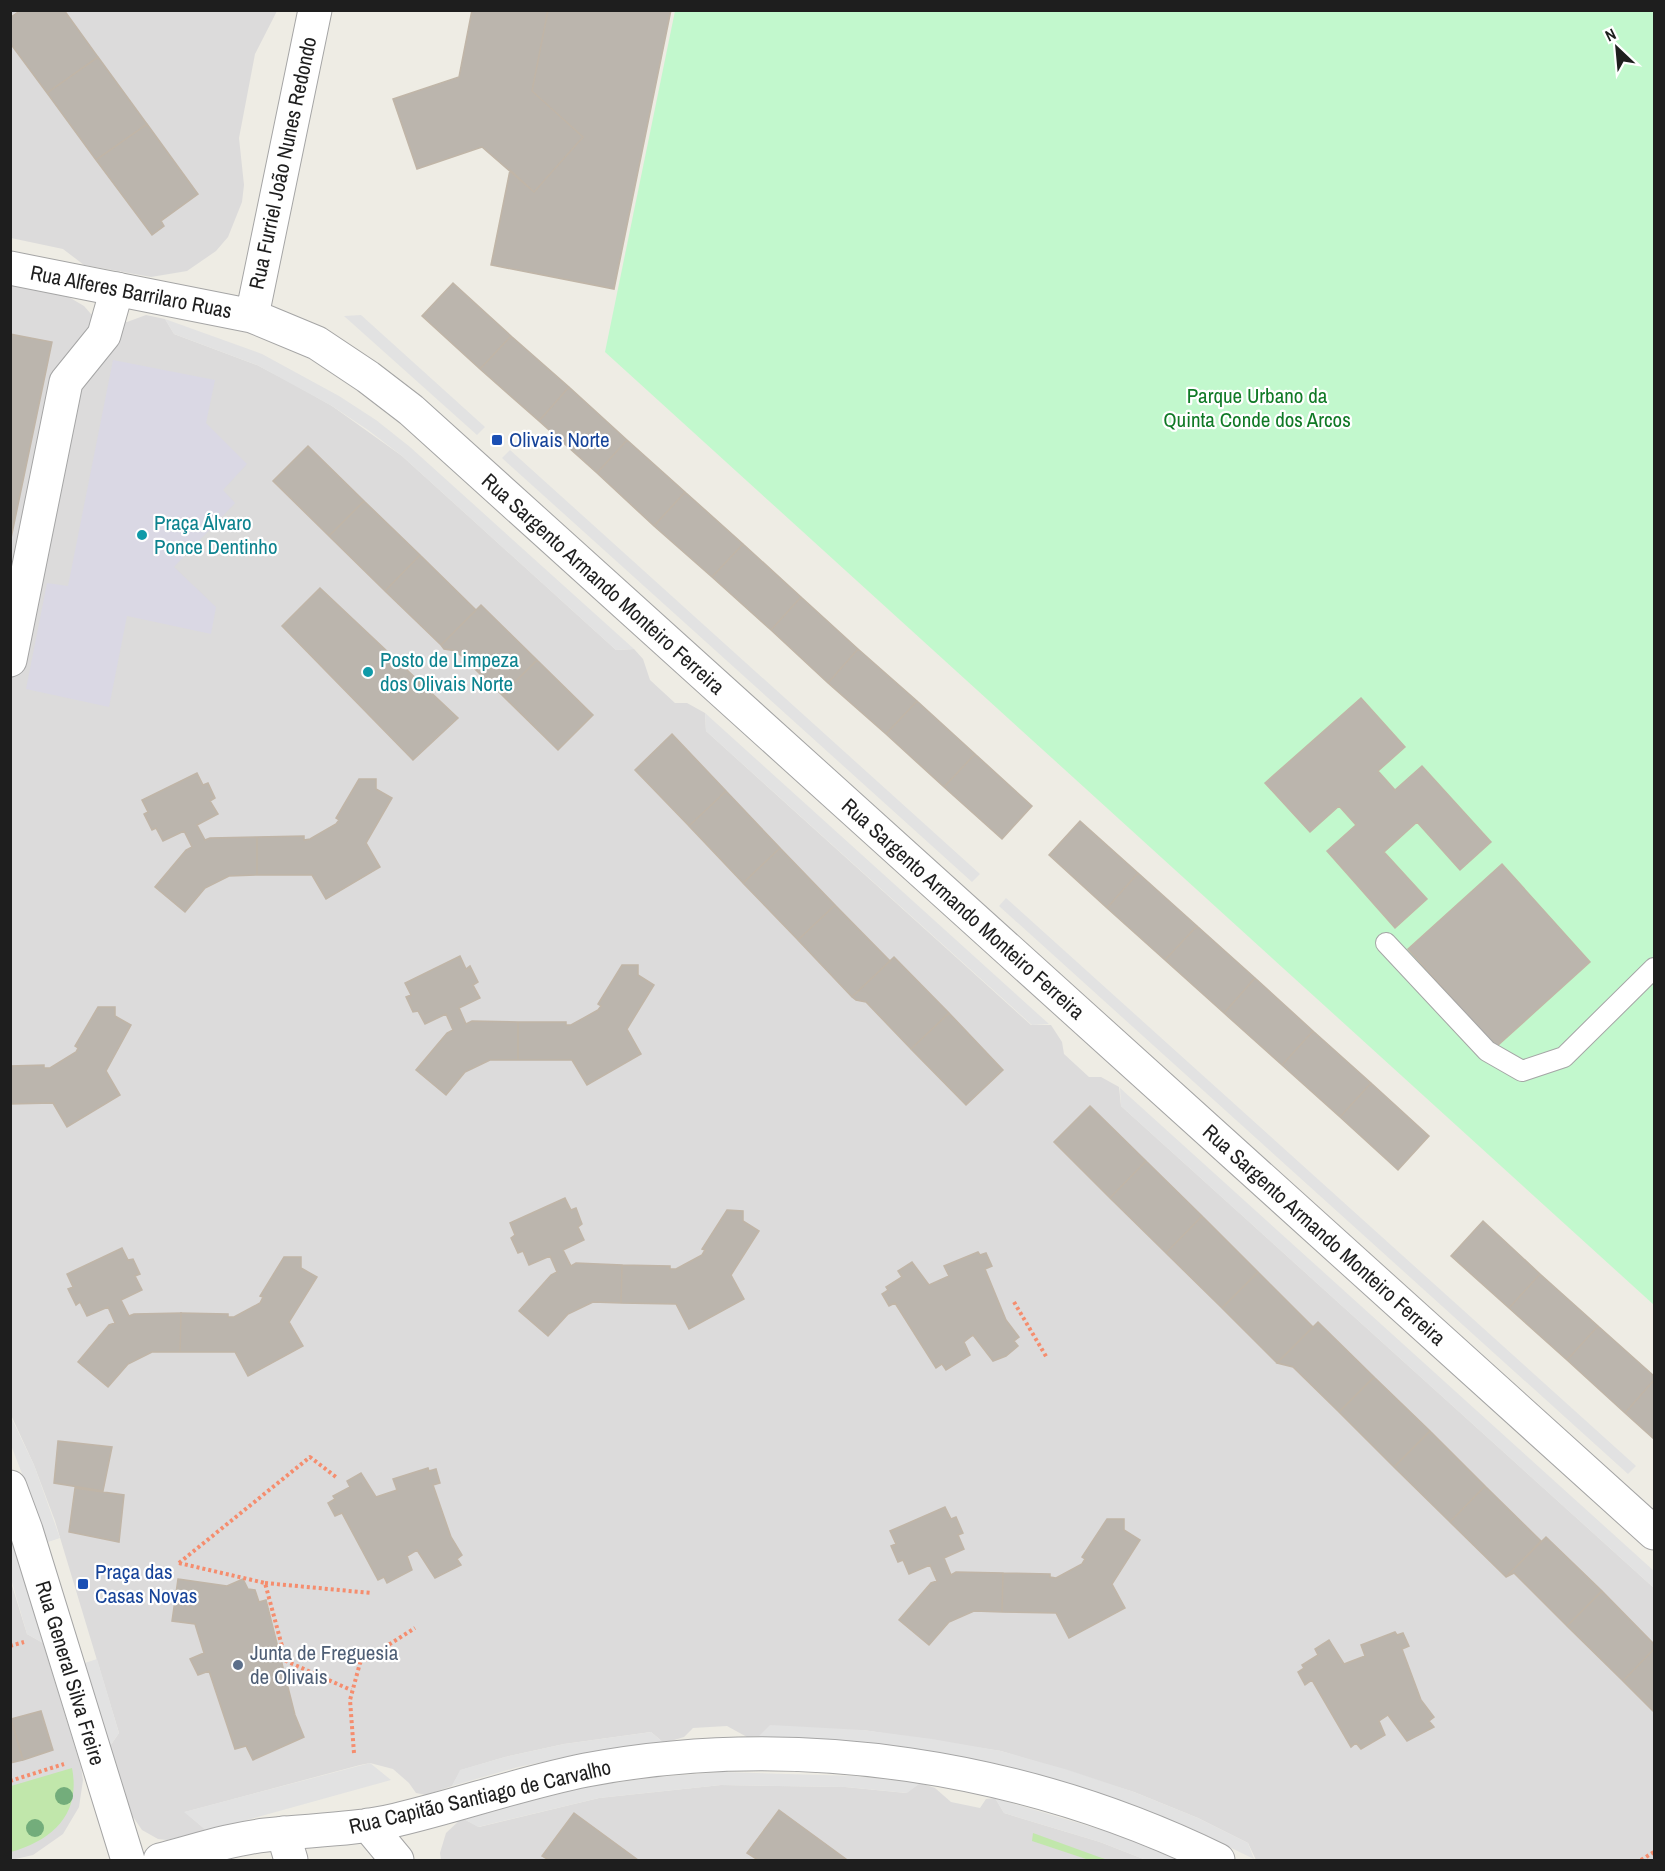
<svg xmlns="http://www.w3.org/2000/svg" width="1665" height="1871" font-family="'Archivo Narrow',sans-serif">
	<rect width="100%" height="100%" fill="#eeece4"/>
	<path fill="#dcdbdb" d="M10 11H277L255 54 239 138 244 185 242 202 228 237 216 251 187 271 151 277 84 265 63 249 11 238Z
		M10 285 67 296 84 306 91 314 127 322 146 315 165 319 174 334 257 365 295 385 332 406 402 456 616 650 634 649 643 659 650 680 675 703H687L705 713 706 731 1031 1025H1051L1062 1042 1064 1054 1089 1077H1101L1119 1087 1121 1106 1654 1588V1860H1256L1248 1843 1198 1818 1134 1792 1001 1751 863 1730 747 1737 727 1726 693 1728 684 1737 664 1743 651 1732 564 1744 505 1757 461 1770 452 1786 426 1795 416 1793 409 1783 393 1769 370 1763 360 1765 185 1812 207 1831 167 1840 158 1839 142 1830 131 1814 110 1746 119 1733 55 1521 34 1465 11 1415Z
		M10 1579 27 1634 43 1643 81 1767 83 1780 79 1807 63 1834 33 1855 11 1860Z
		M920 1783 935 1788 951 1802 980 1808 986 1799 995 1798 1004 1813 1100 1842 1146 1860H441L440 1853 446 1833 462 1818 479 1827 599 1798 721 1785 845 1787 906 1793Z"/>
	<path fill="#c1e7ab" d="M72 1768C81 1814 53 1840 11 1852V1786Z
		M1033 1833 1099 1857 1108 1860H1089L1032 1841Z"/>
	<path fill="#c2f8cd" d="M675 11H1654V1305L605 352Z"/>
	<path fill="#e2e2e2" d="M361 315 485 427 477 435 344 316Z
		M165 319 262 354 339 396 376 420 410 447 634 649 616 650 402 456 368 430 332 406 257 365 174 334Z
		M510 450 980 874 972 882 502 458Z
		M705 713 1049 1024 1032 1025 706 731Z
		M1006 898 1636 1466 1628 1474 999 906Z
		M1120 1088 1654 1571V1588L1121 1106Z
		M10 1415 34 1465 60 1538 48 1542 11 1445Z
		M10 1535 43 1643 27 1634 11 1579Z
		M97 1659 119 1733 110 1746 85 1663Z
		M770 1725 863 1730 932 1739 1001 1751 1068 1770 1134 1792 1198 1818 1248 1843 1254 1859 1192 1829 1129 1804 1064 1782 998 1764 930 1751 862 1742 757 1738Z
		M651 1732 664 1743 586 1753 518 1767 452 1786 460 1770 505 1757 564 1744Z
		M370 1763 391 1780 207 1831 184 1812Z
		M722 1772 855 1776 920 1783 907 1793 845 1787 721 1785 599 1798 478 1827 462 1818 591 1786 656 1777Z
		M995 1798 1115 1834 1180 1860H1146L1100 1842 1004 1813Z"/>
	<path fill="#dad8e4" d="M113 360 215 380 206 423 247 464 223 490 235 503 174 567 216 607 211 634 127 616 109 707 26 689 47 583 68 586Z"/>
	<path fill="#bbb5ad" stroke="#c0b5a7" stroke-width="1.5" d="M21 10H64L98 57 47 93 10 43V18Z
		M472 10H548L532 91 583 137 534 192 482 147 417 169 393 99 459 77Z
		M548 10H671L614 289 491 265 510 170 534 192 583 137 532 91Z
		M98 57 147 124 96 160 47 93Z
		M147 124 198 194 161 221 164 226 152 235 96 160Z
		M453 283 511 336 480 369 422 316Z
		M10 334 52 342 10 543Z
		M511 336 569 387 539 421 480 369Z
		M569 387 627 440 597 473 539 421Z
		M627 440 685 492 654 526 597 473Z
		M308 446 364 501 329 536 273 481Z
		M685 492 743 544 712 577 654 526Z
		M364 501 420 555 385 591 329 536Z
		M743 544 801 597 771 630 712 577Z
		M420 555 476 610 441 645 385 591Z
		M320 588 458 718 413 760 282 626Z
		M801 597 858 649 828 683 771 630Z
		M481 605 537 660 502 695 456 651 444 649 441 645Z
		M858 649 917 701 886 734 828 683Z
		M537 660 593 715 558 750 502 695Z
		M1361 698 1405 747 1378 771 1395 790 1422 766 1491 842 1460 870 1417 822 1384 852 1427 899 1395 928 1327 851 1356 825 1339 806 1310 832 1265 783Z
		M917 701 975 754 944 787 886 734Z
		M672 734 726 791 689 826 635 770Z
		M975 754 1032 806 1002 839 944 787Z
		M197 773 203 785 208 783 215 798 210 801 218 814 197 825 205 840 210 838 257 837V875L229 876 205 888 185 912 155 887 186 850 192 847 184 831 163 841 156 828 152 830 144 814 148 812 142 800Z
		M359 779H376V789L392 798 366 843 380 867 326 899 312 875H257V837L304 836V840L310 839 336 824 339 820 336 818Z
		M726 791 780 848 743 883 689 826Z
		M1080 821 1138 873 1107 908 1049 855Z
		M780 848 835 905 798 940 743 883Z
		M1502 864 1590 962 1496 1047 1408 949Z
		M1138 873 1197 926 1165 960 1107 908Z
		M835 905 890 961 852 997 798 940Z
		M1197 926 1255 978 1224 1013 1165 960Z
		M460 956 466 969 470 966 478 982 473 985 480 998 459 1008 466 1024 472 1021 518 1022V1060H490L465 1072 446 1095 416 1070 447 1033 453 1030 446 1014 425 1024 418 1011 413 1012 406 997 411 995 405 983Z
		M894 957 949 1013 911 1049 866 1002 856 1000 852 997Z
		M622 965H638V975L654 985 627 1029 641 1054 587 1085 572 1060H518V1022H566V1025H571L598 1010 601 1006 598 1004Z
		M1255 978 1313 1031 1282 1065 1224 1013Z
		M98 1007H115V1016L131 1025 106 1071 120 1095 67 1127 53 1103 10 1104V1066L44 1065V1068H50L76 1052 78 1048 75 1046Z
		M949 1013 1003 1070 966 1105 911 1049Z
		M1313 1031 1371 1083 1340 1117 1282 1065Z
		M1371 1083 1429 1136 1398 1170 1340 1117Z
		M1090 1106 1146 1161 1110 1198 1054 1142Z
		M1146 1161 1202 1216 1166 1253 1110 1198Z
		M565 1198 571 1210 576 1208 582 1224 578 1227 584 1240 563 1250 571 1266 576 1263 622 1265 621 1303 593 1302 568 1314 548 1336 519 1311 551 1275 557 1272 550 1256 529 1265 523 1251 518 1253 511 1238 515 1235 510 1223Z
		M727 1210 743 1211V1221L759 1231 731 1275 744 1299 689 1329 676 1304 621 1303 622 1265 670 1266V1269H676L702 1255 705 1250 702 1249Z
		M1202 1216 1258 1272 1222 1308 1166 1253Z
		M1483 1221 1540 1274 1509 1308 1451 1256Z
		M122 1248 128 1260 133 1259 140 1274 135 1276 142 1290 121 1300 129 1316 134 1314 181 1313 180 1352H152L128 1364 108 1387 78 1362 109 1325 115 1323 108 1307 87 1316 80 1302 76 1305 68 1289 73 1287 67 1274Z
		M978 1252 980 1255 986 1253 992 1266 985 1269 1006 1320 1019 1337 1014 1341 1018 1346 1006 1356 993 1361 973 1335 964 1342 970 1355 946 1370 942 1364 936 1368 895 1303 889 1306 882 1294 888 1290 886 1287 902 1277 898 1271 912 1262 929 1285 949 1276 944 1266Z
		M284 1257H301V1268L317 1277 289 1322 303 1346 248 1376 235 1352H180L181 1313 228 1314V1317H234L260 1303 263 1297 260 1296Z
		M1258 1272 1313 1327 1277 1363 1222 1308Z
		M1540 1274 1598 1326 1567 1360 1509 1308Z
		M1318 1322 1374 1377 1339 1412 1293 1367 1277 1363Z
		M1598 1326 1654 1376V1380L1625 1413 1567 1360Z
		M1374 1377 1430 1431 1394 1467 1339 1412Z
		M1654 1380V1439L1625 1413Z
		M1430 1431 1485 1486 1450 1522 1394 1467Z
		M58 1441 112 1447 103 1491 54 1483Z
		M428 1468 429 1471 436 1469 440 1483 433 1485 451 1537 462 1555 457 1559 461 1565 435 1578 417 1550 407 1556 412 1570 387 1583 384 1577 378 1580 342 1513 335 1516 328 1503 335 1499 333 1496 350 1487 347 1481 361 1473 376 1497 397 1490 393 1479Z
		M1485 1486 1541 1541 1506 1577 1450 1522Z
		M75 1488 124 1495 119 1542 69 1532Z
		M945 1507 951 1519 956 1517 963 1533 958 1535 964 1549 944 1558 951 1575 956 1572 1003 1573 1002 1612 974 1611 949 1622 929 1645 899 1620 931 1583 937 1581 930 1565 909 1574 903 1560 898 1562 891 1546 896 1544 890 1531Z
		M1107 1519H1124V1530L1140 1540 1112 1584 1125 1608 1069 1638 1056 1613 1002 1612 1003 1573 1050 1574V1577L1056 1578 1082 1564 1085 1559 1082 1557Z
		M1546 1537 1602 1591 1567 1626 1514 1573 1506 1577Z
		M178 1579 227 1586 243 1579 248 1589 255 1590 259 1602 266 1600 295 1715 304 1737 253 1760 246 1746 235 1749 209 1671 198 1675 190 1659 204 1653 195 1624 172 1621Z
		M1602 1591 1654 1644V1649L1623 1681 1567 1626Z
		M1395 1632 1397 1635 1403 1633 1409 1646 1402 1649 1421 1700 1434 1717 1429 1721 1434 1727 1407 1741 1388 1715 1379 1721 1385 1735 1361 1749 1356 1743 1351 1747 1312 1680 1305 1685 1298 1672 1304 1668 1302 1665 1318 1655 1315 1649 1329 1640 1344 1664 1365 1656 1361 1645Z
		M1654 1649V1712L1623 1681Z
		M41 1711 53 1750 23 1760 11 1719Z
		M11 1719 23 1760 10 1763V1720Z
		M779 1810 846 1859 845 1860H758L747 1853Z
		M574 1813 638 1860H549L542 1856Z"/>
	<g fill="none" stroke-linecap="round" stroke-linejoin="round">
		<g stroke="#a5a5a5" stroke-width="22">
			<path id="service" d="M1386 943 1487 1051 1522 1071 1564 1057 1654 968"/>
		</g>
		<g stroke="#a5a5a5" stroke-width="35">
			<path id="minor" d="M10 660 66 382 104 335 117 289
				M283 1833 291 1860"/>
		</g>
		<g stroke="#a5a5a5" stroke-width="35">
			<path id="tertiary" d="M10 268 252 316 317 343 368 377 411 410 1654 1533
				M252 316 315 10
				M10 1487 26 1530 128 1860
				M368 1825 397 1860
				M160 1860C195 1851 230 1839 266 1835 309 1830 354 1830 396 1820 460 1805 521 1783 586 1770 798 1730 1025 1766 1218 1860"/>
		</g>
		<path stroke="#f58d6e" stroke-width="4" stroke-dasharray="3 3" stroke-linecap="butt" d="M1014 1302 1047 1358
			M179 1563 265 1583 286 1661 351 1690
			M179 1563 310 1457 336 1477
			M265 1583 371 1593
			M10 1646 24 1642
			M354 1753 350 1700 360 1663 415 1628
			M10 1781 64 1764
			M1641 1860 1654 1852"/>
		<use href="#service" stroke="#fff" stroke-width="20"/>
		<use href="#minor" stroke="#fff" stroke-width="33"/>
		<use href="#tertiary" stroke="#fff" stroke-width="33"/>
	</g>
	<g fill="#73ad7b">
		<circle cx="64" cy="1796" r="9"/>
		<circle cx="35" cy="1828" r="9"/>
	</g>
	<g fill="#1a4fb4" stroke="#fff" stroke-width="2">
		<rect x="491" y="434" width="12" height="12" rx="3"/>
		<rect x="77" y="1578" width="12" height="12" rx="3"/>
	</g>
	<g fill="#0f9aa8" stroke="#fff" stroke-width="2">
		<circle cx="142" cy="535" r="6"/>
		<circle cx="368" cy="672" r="6"/>
	</g>
	<circle fill="#5c6f8a" stroke="#fff" stroke-width="2" cx="238" cy="1665" r="6"/>
	<g text-anchor="middle" stroke-width="4.5" stroke-linejoin="round" paint-order="stroke">
		<g font-size="21" fill="#1e1e1e" stroke="#fff">
			<text transform="translate(283 163) rotate(-78)" y="7">Rua Furriel João Nunes Redondo</text>
			<text transform="translate(131 292) rotate(11)" y="7">Rua Alferes Barrilaro Ruas</text>
			<text transform="translate(603 584) rotate(42)" y="7">Rua Sargento Armando Monteiro Ferreira</text>
			<text transform="translate(963 909) rotate(42)" y="7">Rua Sargento Armando Monteiro Ferreira</text>
			<text transform="translate(1324 1235) rotate(42)" y="7">Rua Sargento Armando Monteiro Ferreira</text>
			<text transform="translate(70 1673) rotate(73)" y="7">Rua General Silva Freire</text>
			<text transform="translate(480 1797) rotate(-13)" y="7">Rua Capitão Santiago de Carvalho</text>
		</g>
		<g font-size="21" fill="#0f7925" stroke="#fff">
			<text x="1257" y="403">Parque Urbano da<tspan x="1257" dy="24">Quinta Conde dos Arcos</tspan></text>
		</g>
		<g font-size="21" fill="#164399" stroke="#fff" text-anchor="start">
			<text x="509" y="447">Olivais Norte</text>
			<text x="95" y="1579">Praça das<tspan x="95" dy="24">Casas Novas</tspan></text>
		</g>
		<g font-size="21" fill="#0d838f" stroke="#fff" text-anchor="start">
			<text x="154" y="530">Praça Álvaro<tspan x="154" dy="24">Ponce Dentinho</tspan></text>
			<text x="380" y="667">Posto de Limpeza<tspan x="380" dy="24">dos Olivais Norte</tspan></text>
		</g>
		<g font-size="21" fill="#4e5e75" stroke="#fff" text-anchor="start">
			<text x="250" y="1660">Junta de Freguesia<tspan x="250" dy="24">de Olivais</tspan></text>
		</g>
	</g>
	<rect width="1665" height="1871" fill="none" stroke="#1e1e1e" stroke-width="24"/>
	<g transform="translate(1617 48) rotate(334)" stroke="#ffffff" stroke-width="4.5" paint-order="stroke">
	<path d="M0-4.5L10 22L0 15L-10 22Z" fill="#1e1e1e"/>
	<text y="-9" font-size="16" font-weight="bold" text-anchor="middle" fill="#1e1e1e">N</text>
	</g>
</svg>
